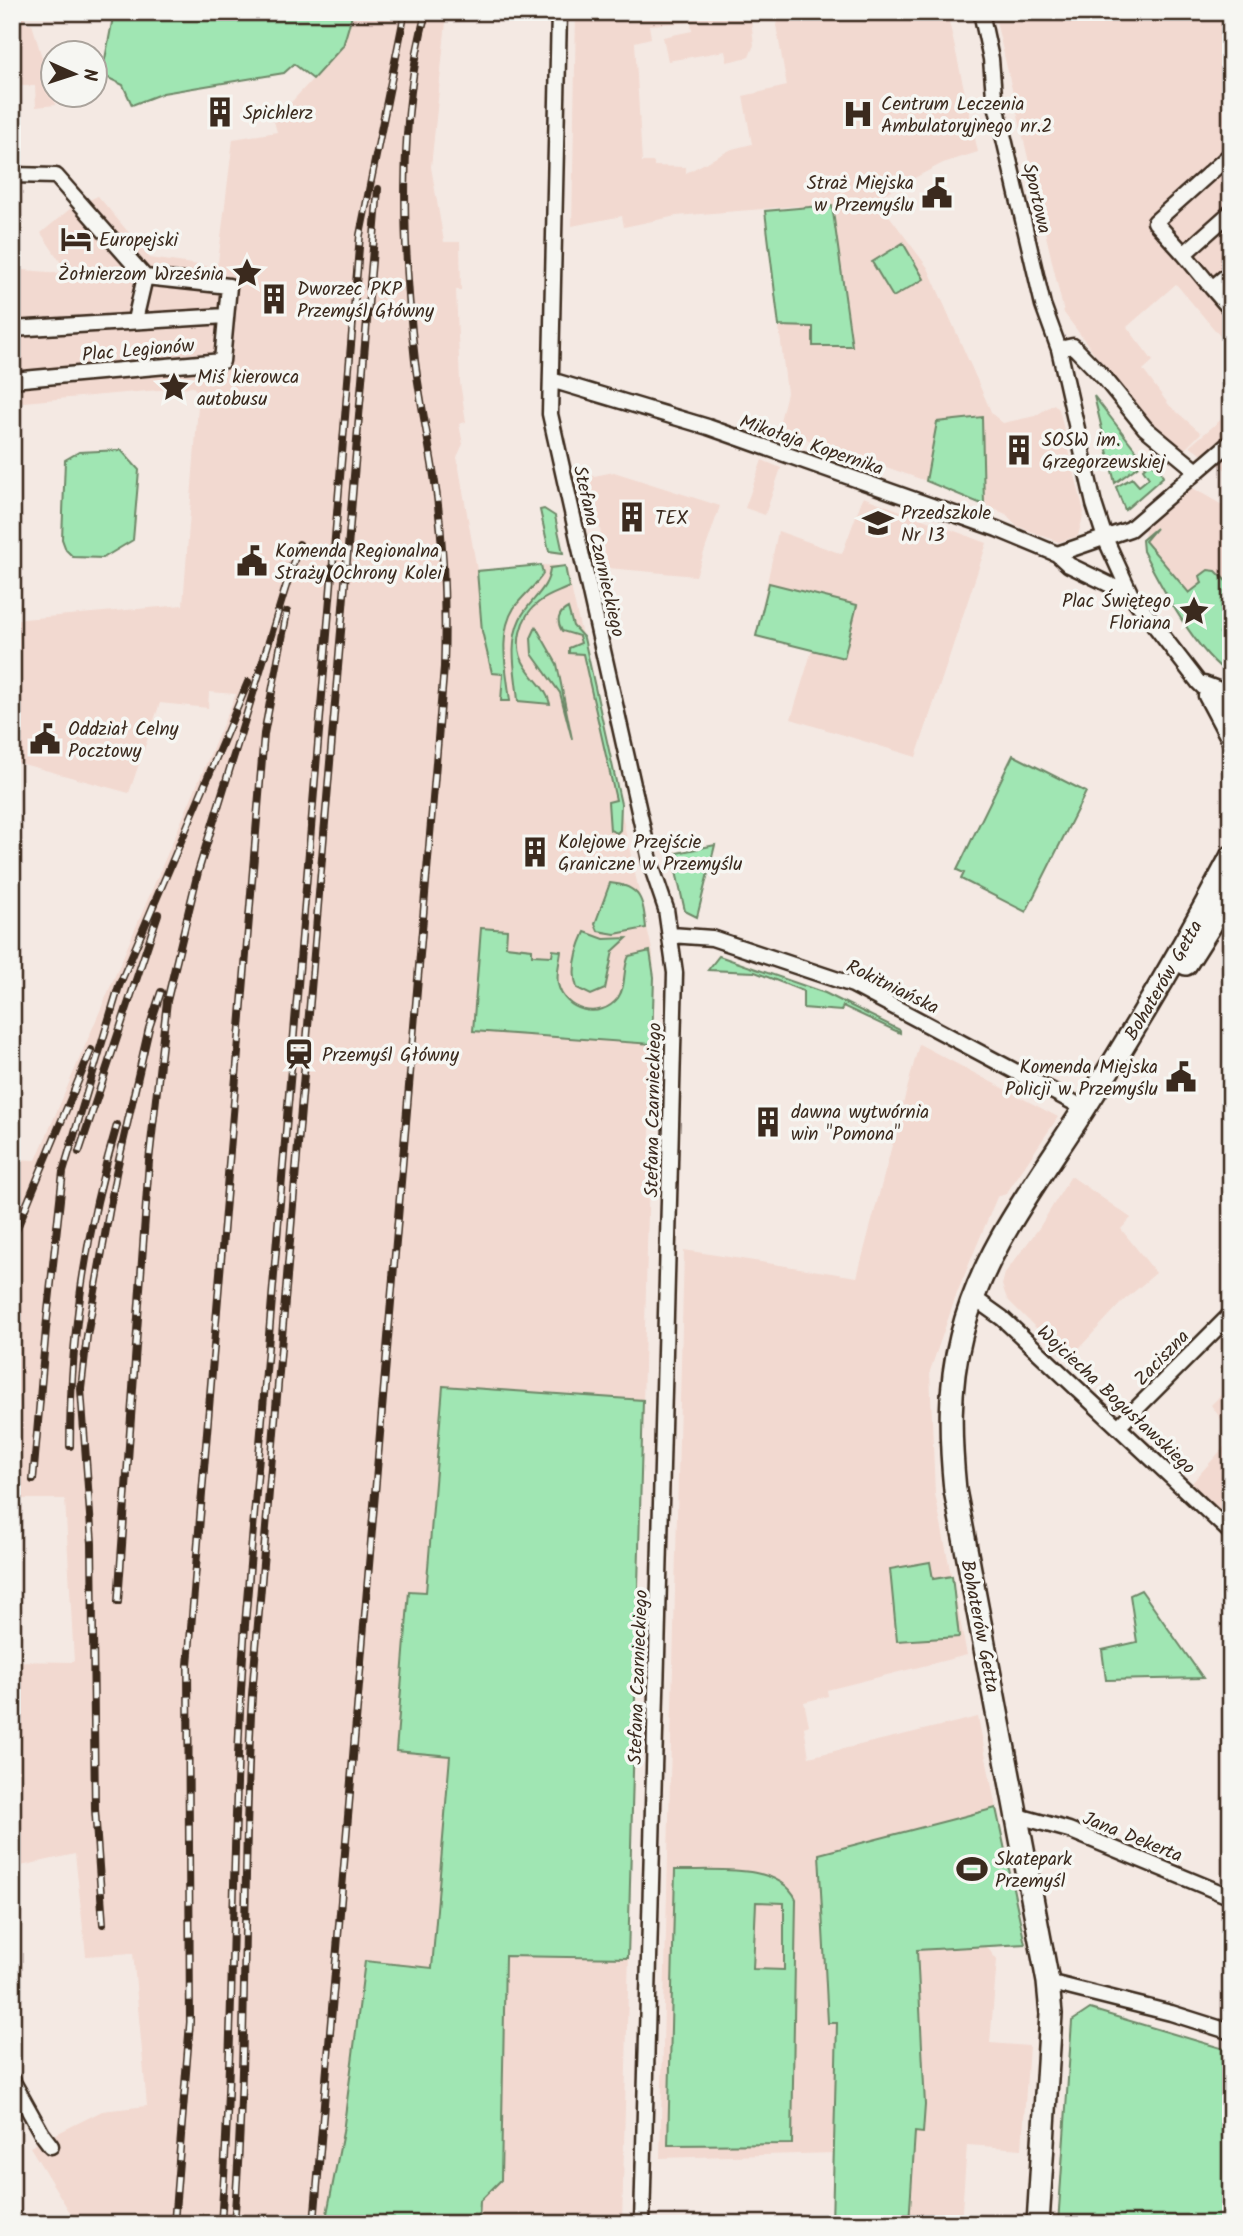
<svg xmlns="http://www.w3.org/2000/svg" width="1243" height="2236" font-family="Kalam,sans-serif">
	<rect width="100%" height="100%" fill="#f4e9e3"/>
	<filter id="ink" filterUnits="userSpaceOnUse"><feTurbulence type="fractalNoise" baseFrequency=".0143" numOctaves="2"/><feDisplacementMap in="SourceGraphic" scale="14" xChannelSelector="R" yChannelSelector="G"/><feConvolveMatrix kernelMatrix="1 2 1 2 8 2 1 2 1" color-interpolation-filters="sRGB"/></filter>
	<g filter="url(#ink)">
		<path fill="#f2d9d0" d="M12 12H25V23L32 24 56 105 36 107 35 86H20V82H12Z
			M353 12H447L431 167 444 242H460L461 290H456L460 382 466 422 459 424 463 444 457 457 477 570 541 565 565 566 567 569 653 954 654 977 622 2224H77L30 2147 102 2111 147 2106 133 1953 86 1956 75 1854 12 1868V1661L74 1662 65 1499H12V1159L36 1160 236 694 209 692 208 708 160 703 129 793 12 761V620L183 605 199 393 193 387 12 403V269L60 273 61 263 41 233 71 208 98 196 150 258 213 267 218 262 233 139 277 132 274 121 343 46Z
			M576 12H750L754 45 749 57 727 62 725 51 668 61 663 37 692 31 691 22 649 25 651 38 635 42 642 162H654V166L686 167V173L732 149 752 144 743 96 787 86 776 25 780 12H947L978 152 943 163 876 198 928 268 992 414 1003 423 1035 416 1054 404 1059 409 1084 512 1078 536 1059 542 1017 526 1006 514 984 505 982 417 937 422 926 481 778 429 787 393 779 326 814 327 813 346H852L798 206 676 216 624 227 622 216 572 226Z
			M994 12H1231V349L1176 284 1127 327 1153 361 1143 370 1169 405 1201 433 1182 452 1148 425 1064 313Z
			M1231 411V473L1190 446Z
			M762 460 781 468 765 515 745 508Z
			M614 472 720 506 696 576 608 568 589 477Z
			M1191 487 1231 510V648L1207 652 1161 585 1142 547 1146 526Z
			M863 497 987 543 916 757 791 719 812 650 756 636 778 531 842 554Z
			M919 1044 1058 1117 1006 1194 997 1197 957 1293 930 1371 935 1494 967 1655 827 1690 828 1696 804 1702 809 1725 804 1727 809 1757 978 1717 996 1808 819 1854 829 2023H837L835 2153 660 2158 684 1250 857 1277Z
			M1071 1176 1131 1218 1121 1229 1156 1273 1122 1302 1068 1360 1007 1299 1002 1285 1005 1273 1039 1228Z
			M1231 1385V1433L1211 1405Z
			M1231 1439V1519L1191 1484Z
			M987 1947 997 1960 990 2043 1029 2046 1022 2149 967 2145 961 2224 909 2221 915 2131 922 2133 925 2105 917 1951Z"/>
		<path fill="#a0e6b3" stroke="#6e8868" stroke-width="2" fill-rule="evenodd" d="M114 12H353L343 46 313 79 294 64 284 73 163 93 132 105 123 85 102 75Z
			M832 205 852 346H813V327L779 326 765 211Z
			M903 243 924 279 893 297 872 262Z
			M1094 396 1135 449 1148 459 1115 483Z
			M982 417 984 505 926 481 937 422Z
			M121 450 139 470 133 540 103 558 73 557 66 550 62 539 65 460 79 452Z
			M1150 463 1160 469 1163 477 1125 510 1116 487 1132 478 1139 486 1149 478 1143 469Z
			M544 509 555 516 563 553 549 551 540 510Z
			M1156 528 1145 541 1189 593 1202 583 1200 576 1208 570 1216 571 1231 586V614L1221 624 1224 628 1220 633 1231 645V675C1197 655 1161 586 1143 551L1142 540Z
			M541 565 543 574C535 587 522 596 514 608 497 635 507 672 510 701H501L503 674 492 673 482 631 477 571Z
			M565 566 569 587C559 592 548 595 539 602 520 616 512 647 526 667 534 680 547 689 550 704L518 701C516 675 508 644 520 619 529 600 549 590 550 568Z
			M769 583 857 605 844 658 756 636Z
			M568 608 573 626 584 638 621 804 620 830 617 833 610 830 608 802 616 800 583 654 569 653V648L581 643 579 636 562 631C556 621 558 613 568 608Z
			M536 627 557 664 572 739 560 693 532 654 531 638Z
			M1013 755 1086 792 1026 912 961 879 964 873 957 870Z
			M715 845 697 917 685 911 672 854Z
			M610 883C641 886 643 899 646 928L615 934 598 931 595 924Z
			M481 928 507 930 506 946 532 949V955L552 956 553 950 561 951C560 961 556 973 558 984 564 1011 600 1021 618 998 627 985 622 970 629 956L650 951 654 977 652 1044 473 1031Z
			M585 932 604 939 627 938 613 951 605 989 591 995 577 988C571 970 577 949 585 932Z
			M719 956 825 993 900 1030V1033L843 1006 841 1011 803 1008V991L755 972 708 970Z
			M443 1386 643 1400 628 1958 505 1956 501 2180 480 2201 479 2224H325L343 2132 365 1961 432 1968 450 1756 396 1751 409 1591 426 1592Z
			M930 1562 933 1579 952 1576 959 1637 897 1641 890 1569Z
			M1141 1590 1203 1678 1106 1680 1102 1650 1137 1642 1130 1595Z
			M996 1808 1025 1944 917 1950 925 2105 923 2133 915 2132 909 2224H832L837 2023H828L819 1854Z
			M675 1870C711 1871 779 1862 796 1899L792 2144 668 2145ZM756 1902 784 1903V1970L753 1969Z
			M1090 2009 1231 2051V2224H1058L1072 2021Z"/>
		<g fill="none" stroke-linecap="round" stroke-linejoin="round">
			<g stroke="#3b2a1e" stroke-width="19">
				<path id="street" d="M559 12 550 414 651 865 666 909 675 973 642 2224
					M981 12 991 59 994 96 1043 305 1059 349 1094 504 1105 538 1131 595
					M1231 154 1155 222 1184 254 1231 212
					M12 175 56 176 145 277
					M1184 254 1212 288 1231 272
					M1212 288 1231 310
					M12 329 226 316
					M1059 349 1073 346 1106 380 1145 428 1197 471
					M12 380 222 361 229 286 145 277 135 320
					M551 380 708 427 997 529 1057 554 1069 565 1131 595 1199 683 1231 714
					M1057 554 1130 529 1231 442
					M1204 684 1231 694
					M1206 696 1231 743
					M671 935 712 938 853 985 1084 1108
					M974 1298 1002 1318 1231 1533
					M1118 1427 1231 1314
					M1018 1816 1069 1830 1231 1897
					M1048 1982 1171 2013 1231 2032
					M12 2080 42 2134 51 2146"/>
			</g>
			<g stroke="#3b2a1e" stroke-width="26">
				<g id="secondary">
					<path d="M1186 964 1231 893"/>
					<path id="s1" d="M1038 2224 1051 2014 1048 1982 955 1490C950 1438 948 1388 961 1337 981 1253 1038 1181 1084 1109 1136 1028 1186 943 1231 857"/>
				</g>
			</g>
			<use href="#street" stroke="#f6f6f2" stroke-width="14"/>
			<use href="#secondary" stroke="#f6f6f2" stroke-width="21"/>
			<g stroke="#3b2a1e" stroke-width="8">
				<path id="rail" d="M187 827 248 682
					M79 1152 158 914
					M12 1240 91 1050
					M70 1446C70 1337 86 1229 117 1125
					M33 1480 46 1329 63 1172 119 986 190 820
					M118 1602 149 1161 167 1001 198 872 299 544
					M103 1924 95 1809 92 1543 81 1389 87 1336 116 1173 149 1028 161 992
					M174 2224 190 2022 188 1665 264 734 287 612
					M221 2224C235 2024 231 1825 245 1625L357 272 360 235 405 12
					M234 2224C248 2048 242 1871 252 1695L378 189
					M314 2224 444 667C446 603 444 539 434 476 428 438 420 400 415 361 403 251 397 120 426 12"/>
			</g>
			<use href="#rail" stroke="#f6f6f2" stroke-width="5" stroke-dasharray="16" stroke-linecap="butt"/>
		</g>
	</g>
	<defs>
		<g id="building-bare" transform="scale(2.415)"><path d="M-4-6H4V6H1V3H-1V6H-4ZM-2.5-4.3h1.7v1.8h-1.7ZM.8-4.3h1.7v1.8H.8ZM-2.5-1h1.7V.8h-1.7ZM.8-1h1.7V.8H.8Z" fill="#3b2a1e" stroke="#f6f6f2" stroke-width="2.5" paint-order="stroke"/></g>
		<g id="hospital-bare" transform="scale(2.415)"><path d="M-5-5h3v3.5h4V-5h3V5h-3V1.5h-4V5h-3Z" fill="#3b2a1e" stroke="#f6f6f2" stroke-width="2.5" paint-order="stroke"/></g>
		<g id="civic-bare" transform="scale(2.415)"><path d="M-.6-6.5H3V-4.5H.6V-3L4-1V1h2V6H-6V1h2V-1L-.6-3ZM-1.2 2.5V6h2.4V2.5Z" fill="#3b2a1e" stroke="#f6f6f2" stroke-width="2.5" paint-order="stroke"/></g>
		<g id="hotel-bare" transform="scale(2.415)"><path d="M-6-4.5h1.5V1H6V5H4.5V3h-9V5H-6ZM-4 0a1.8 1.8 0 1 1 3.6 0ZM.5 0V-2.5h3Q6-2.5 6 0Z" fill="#3b2a1e" stroke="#f6f6f2" stroke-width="2.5" paint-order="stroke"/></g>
		<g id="sight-bare" transform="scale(2.415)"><path d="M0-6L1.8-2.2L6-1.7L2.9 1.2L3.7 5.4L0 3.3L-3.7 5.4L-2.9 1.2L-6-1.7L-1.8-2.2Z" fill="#3b2a1e" stroke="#f6f6f2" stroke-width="2.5" paint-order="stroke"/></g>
		<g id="school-bare" transform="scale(2.415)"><path d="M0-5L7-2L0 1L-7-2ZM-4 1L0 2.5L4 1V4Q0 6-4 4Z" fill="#3b2a1e" stroke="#f6f6f2" stroke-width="2.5" paint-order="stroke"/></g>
		<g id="station-bare" transform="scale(2.415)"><path d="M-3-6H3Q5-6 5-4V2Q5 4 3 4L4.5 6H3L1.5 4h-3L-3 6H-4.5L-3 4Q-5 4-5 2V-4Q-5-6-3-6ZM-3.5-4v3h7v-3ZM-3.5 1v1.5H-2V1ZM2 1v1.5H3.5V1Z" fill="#3b2a1e" stroke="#f6f6f2" stroke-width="2.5" paint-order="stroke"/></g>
		<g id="stadium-bare" transform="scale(2.415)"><path d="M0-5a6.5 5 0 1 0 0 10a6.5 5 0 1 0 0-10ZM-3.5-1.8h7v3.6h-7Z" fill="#3b2a1e" stroke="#f6f6f2" stroke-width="2.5" paint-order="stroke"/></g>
	</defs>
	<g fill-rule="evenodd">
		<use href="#building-bare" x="220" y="112"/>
		<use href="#hospital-bare" x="858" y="114"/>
		<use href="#civic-bare" x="937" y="193"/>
		<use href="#hotel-bare" x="76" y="239"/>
		<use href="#sight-bare" x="247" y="273"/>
		<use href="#building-bare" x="274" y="299"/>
		<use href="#sight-bare" x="174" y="387"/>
		<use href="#building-bare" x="1019" y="450"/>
		<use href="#building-bare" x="632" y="517"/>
		<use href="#school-bare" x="878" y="523"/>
		<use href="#civic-bare" x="252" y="561"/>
		<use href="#sight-bare" x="1194" y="611"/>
		<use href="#civic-bare" x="45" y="739"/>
		<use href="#building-bare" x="535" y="852"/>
		<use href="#station-bare" x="299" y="1054"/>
		<use href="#civic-bare" x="1181" y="1077"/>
		<use href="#building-bare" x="768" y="1122"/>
		<use href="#stadium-bare" x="972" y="1869"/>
	</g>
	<g text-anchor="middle" stroke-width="7" stroke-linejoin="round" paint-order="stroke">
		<g font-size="19" fill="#3b2a1e" stroke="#f6f6f2" text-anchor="start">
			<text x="881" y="110">Centrum Leczenia<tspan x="881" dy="22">Ambulatoryjnego nr.2</tspan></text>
			<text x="243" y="119">Spichlerz</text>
			<text x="914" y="189" text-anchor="end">Straż Miejska<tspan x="914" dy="22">w Przemyślu</tspan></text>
			<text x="99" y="246">Europejski</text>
			<text x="224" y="280" text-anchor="end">Żołnierzom Września</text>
			<text x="297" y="295">Dworzec PKP<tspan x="297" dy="22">Przemyśl Główny</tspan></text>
			<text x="197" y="383">Miś kierowca<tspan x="197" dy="22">autobusu</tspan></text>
			<text x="1042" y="446">SOSW im.<tspan x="1042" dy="22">Grzegorzewskiej</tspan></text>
			<text x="901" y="519">Przedszkole<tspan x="901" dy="22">Nr 13</tspan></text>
			<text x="655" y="524">TEX</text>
			<text x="275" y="557">Komenda Regionalna<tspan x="275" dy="22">Straży Ochrony Kolei</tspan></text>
			<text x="1171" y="607" text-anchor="end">Plac Świętego<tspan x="1171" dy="22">Floriana</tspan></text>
			<text x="68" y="735">Oddział Celny<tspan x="68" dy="22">Pocztowy</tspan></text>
			<text x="558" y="848">Kolejowe Przejście<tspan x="558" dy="22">Graniczne w Przemyślu</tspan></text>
			<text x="322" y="1061">Przemyśl Główny</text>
			<text x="1158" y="1073" text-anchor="end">Komenda Miejska<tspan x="1158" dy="22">Policji w Przemyślu</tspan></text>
			<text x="791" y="1118">dawna wytwórnia<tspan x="791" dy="22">win "Pomona"</tspan></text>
			<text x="995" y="1865">Skatepark<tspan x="995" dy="22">Przemyśl</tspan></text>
		</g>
		<g font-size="19" fill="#3b2a1e" stroke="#f6f6f2">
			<text transform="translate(1038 198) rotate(77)" y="7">Sportowa</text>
			<text transform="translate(138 349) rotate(-5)" y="7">Plac Legionów</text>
			<text transform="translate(812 444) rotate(19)" y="7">Mikołaja Kopernika</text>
			<text transform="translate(600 551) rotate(77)" y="7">Stefana Czarnieckiego</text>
			<text dy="7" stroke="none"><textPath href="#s1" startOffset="1309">Bohaterów Getta</textPath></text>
			<text transform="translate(893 986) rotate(26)" y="7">Rokitniańska</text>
			<text transform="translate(652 1110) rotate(-89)" y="7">Stefana Czarnieckiego</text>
			<text transform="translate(1161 1357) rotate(-46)" y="7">Zaciszna</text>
			<text transform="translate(1117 1399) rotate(43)" y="7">Wojciecha Bogusławskiego</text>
			<text transform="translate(981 1626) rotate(79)" y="7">Bohaterów Getta</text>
			<text transform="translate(637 1677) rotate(-88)" y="7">Stefana Czarnieckiego</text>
			<text transform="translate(1133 1836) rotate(22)" y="7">Jana Dekerta</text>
		</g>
	</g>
	<rect width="1243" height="2236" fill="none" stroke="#f6f6f2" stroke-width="42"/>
	<rect x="21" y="21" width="1201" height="2194" fill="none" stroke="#3b2a1e" stroke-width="2.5" filter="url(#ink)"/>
	<g transform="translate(74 74) rotate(93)"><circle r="33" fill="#f6f6f2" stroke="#aba49d" stroke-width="2"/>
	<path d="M0-5L12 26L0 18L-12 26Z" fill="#3b2a1e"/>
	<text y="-10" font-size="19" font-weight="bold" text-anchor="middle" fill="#3b2a1e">N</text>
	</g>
</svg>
